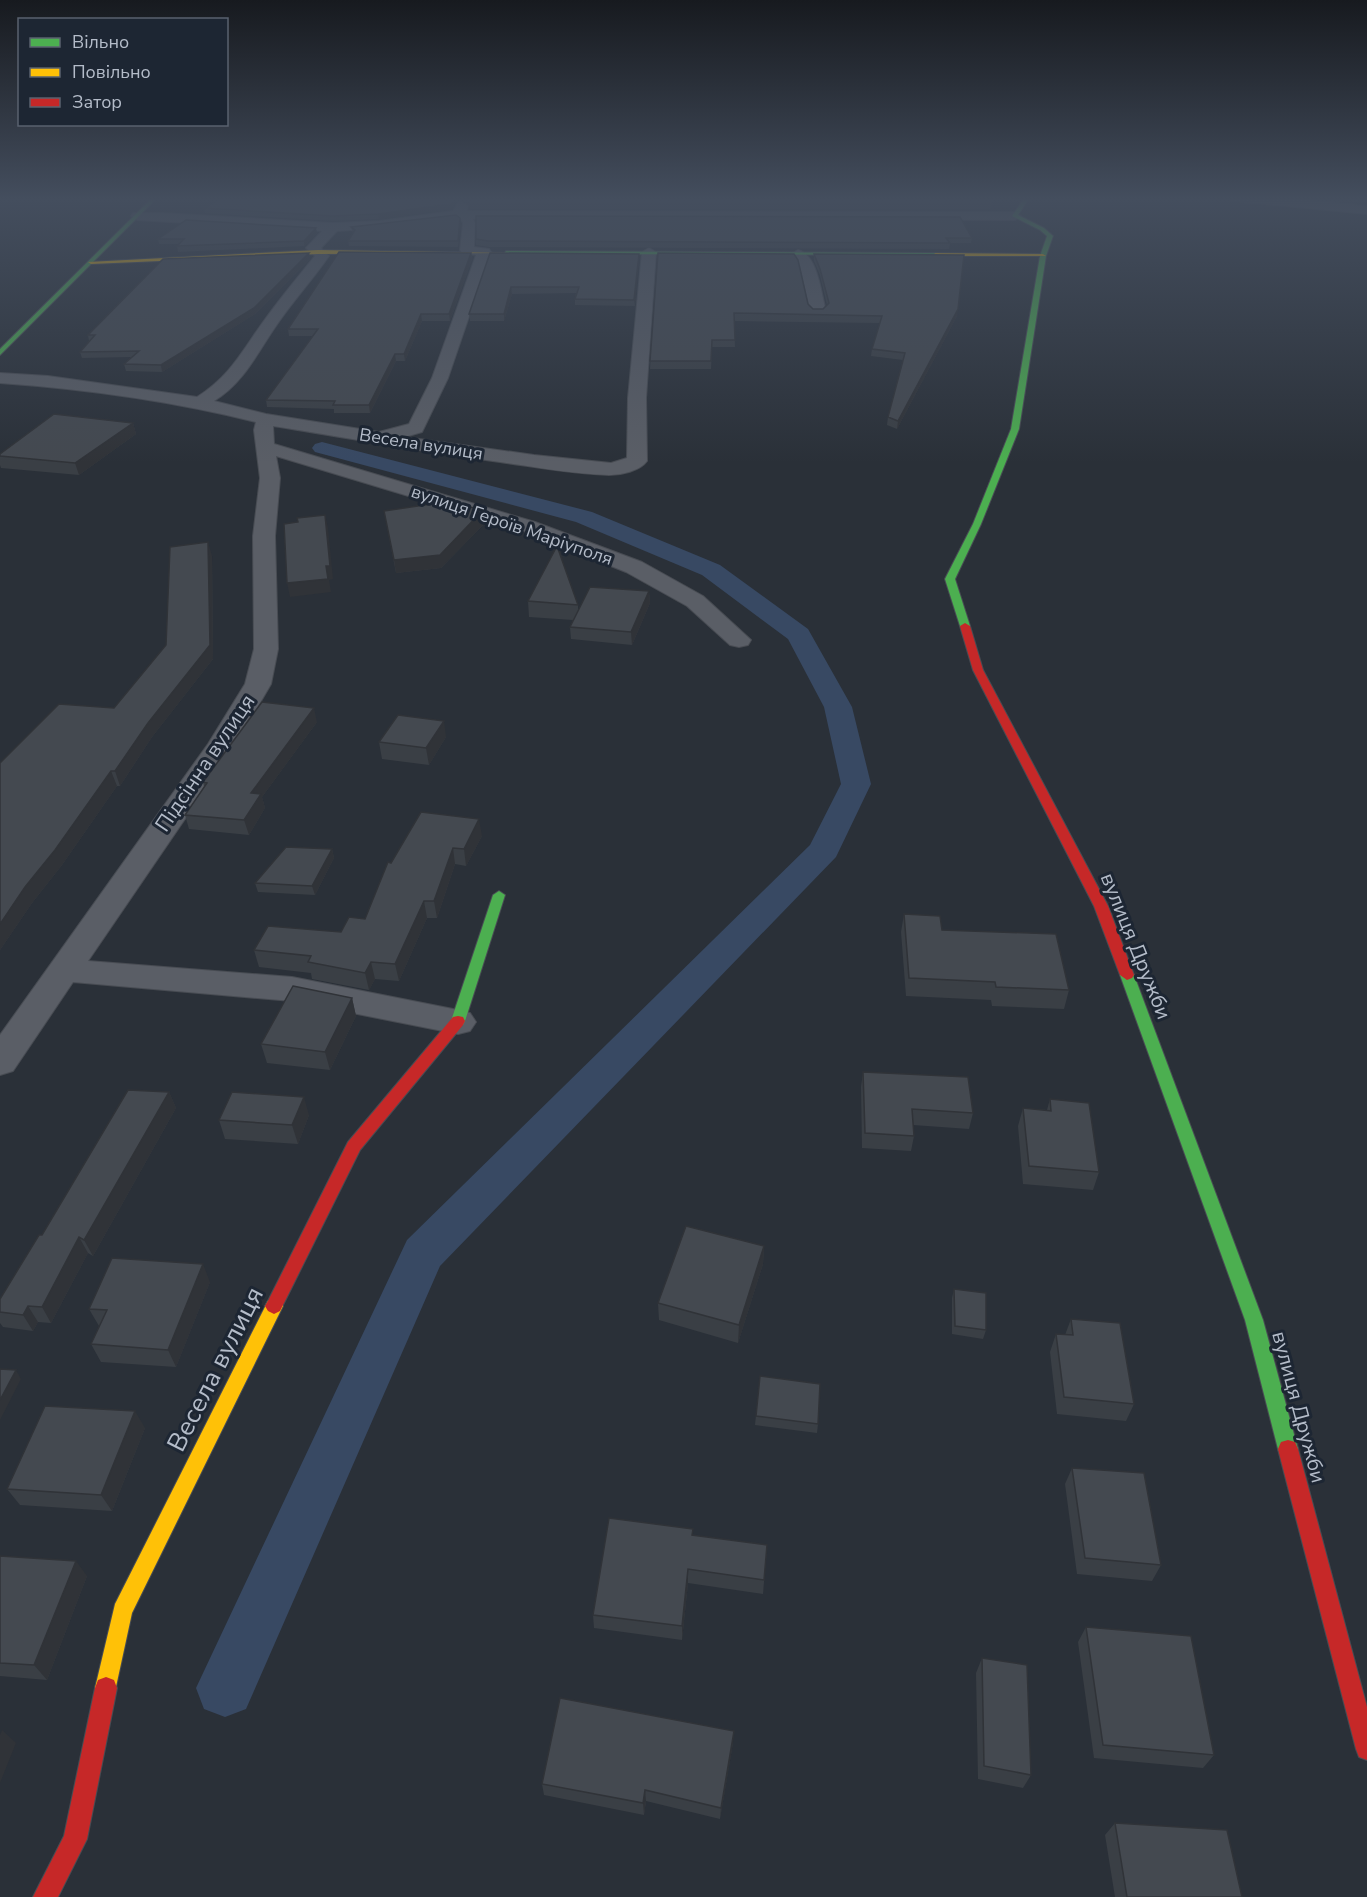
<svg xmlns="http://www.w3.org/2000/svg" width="1367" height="1897" font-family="'Nunito Sans',sans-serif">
	<rect width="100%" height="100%" fill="#2a3038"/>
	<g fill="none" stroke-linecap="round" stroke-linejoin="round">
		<path fill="#384963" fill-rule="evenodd" d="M322 442 592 512 720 565 808 629 852 707 871 784 836 857 440 1266 246 1709 225 1717 204 1709 196 1688 407 1240 810 845 841 784 824 707 788 639 702 575 576 522 315 452 312 448 315 444Z"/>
		<g stroke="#484c53" stroke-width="2">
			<path id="street" d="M1227 197H1273L1367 206V214L1233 201Z
				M462 202 468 206 467 211 1015 212 1021 216 1015 220 473 219 475 223 474 247 489 249 491 252 448 378 422 432 405 437 534 455 611 463 627 458 628 398 642 252 649 248 656 252 646 398 647 461C640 471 621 475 609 475 573 474 536 467 500 462 424 452 349 438 273 426L274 444 535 522 642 562 703 596 751 640 748 645 739 647 730 645 687 606 626 572 521 530 276 456 280 478 275 536 278 649 271 684 234 747 88 961 292 977 458 1010 470 1013 476 1022 470 1031 458 1034 292 1001 73 982 13 1071 0 1075V1035L208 744 245 684 254 649 253 536 260 478 254 430 256 422C172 401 86 389 0 383V373L48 376 197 397C231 376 243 349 266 318 281 297 298 277 315 256L306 248 322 231 137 220 131 216 133 213H162L333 223 379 221 453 211 458 203ZM456 218H460L463 223 460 250 462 253 476 255 432 378 409 424 379 432 266 414 214 401C245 382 258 351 278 323 294 300 313 279 329 256L321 248 337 231 379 228Z
				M798 250C818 255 821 294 826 311L823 314H813L810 311 800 266 791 254Z"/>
		</g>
		<g stroke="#484c53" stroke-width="2">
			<path id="fast" d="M153 197H158L0 355V349Z
				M1025 197H1030L1018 215 1044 228 1053 236 1046 256 1019 429 981 524 955 579 970 626 965 629 960 626 945 579 973 524 1011 429 1040 256 1047 236 1040 230 1012 216Z
				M506 251 935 253 938 255 504 254Z
				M499 891 505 895 465 1021 463 1025H453L451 1021 493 895Z
				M1127 970 1134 975 1263 1320 1298 1449 1295 1456 1288 1458 1281 1456 1278 1449 1245 1320 1120 975Z"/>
		</g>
		<g stroke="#484c53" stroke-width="2">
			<path id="slow" d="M318 250 509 253 318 254 91 264 88 262Z
				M935 253 1043 254 1046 256H933Z
				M274 1298 280 1301 283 1306 132 1613 114 1696 106 1699 98 1696 95 1688 115 1604 268 1301Z"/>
		</g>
		<g stroke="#484c53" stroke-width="2">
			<path id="jam" d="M965 623 970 626 983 670 1108 906 1134 975 1132 978 1127 980 1120 975 1094 906 973 670 960 626Z
				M458 1016 463 1017 465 1021 463 1025 360 1150 280 1311 274 1314 268 1311 265 1306 268 1301 348 1142 453 1017Z
				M1288 1440 1295 1442 1298 1449 1367 1707V1760L1359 1757 1356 1749 1278 1449 1281 1442Z
				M106 1677 114 1680 117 1688 87 1839 58 1897H33L64 1836 95 1688 98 1680Z"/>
		</g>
		<use href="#street" fill="#5a5e66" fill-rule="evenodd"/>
		<use href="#fast" fill="#4caf50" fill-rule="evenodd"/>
		<use href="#slow" fill="#ffc107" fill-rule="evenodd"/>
		<use href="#jam" fill="#c62828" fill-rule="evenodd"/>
	</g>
	<path fill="#3a3f45" d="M224 197H995L990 209H470L469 204 461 200 456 202 452 209 379 219 333 221 205 213 204 208Z
		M460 218 461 224 458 247 349 246 348 241 353 233 351 227Z
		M317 233 304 246 178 252 177 246 179 244H159L158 239Z
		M972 238 971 243H950L949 249 489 247 476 245V239Z
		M309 253 310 259 255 314 162 372 126 371 124 364 131 357 82 358 80 352 89 341 88 335Z
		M471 253 472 259 450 321H422L405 361H396L370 413H334V409L267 407 266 400 313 336H289L288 329Z
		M490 253 639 254 635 306 575 305V299L576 293 512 294 504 321H470L469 314Z
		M658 253 808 304 813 309H823L827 305 820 275 814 261V254L957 316 897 429 887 425 888 417 903 360 871 356 872 349 880 323 734 321 735 347H712L711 369H650Z
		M133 423 136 434 79 475 1 468 0 465V454Z
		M484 509 486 522 441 568 396 573 384 511Z
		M212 556 213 659 152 737 120 786H117L62 865 32 903 0 950V763L114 708 166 645Z
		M649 591 650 603 632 645 571 639 570 627 573 620 529 617 528 601 578 605V610Z
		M317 722 262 797 265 808 249 835 189 829 185 815 204 787 203 782Z
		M446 737 429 765 382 759 379 742Z
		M482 836 466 866 455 864 437 918H427L399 981 375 979 369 990 312 979 311 973 259 967 254 950 341 932 365 919 391 863Z
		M332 849 334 858 315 895 258 892 255 883Z
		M904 914 942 930 1069 990 1064 1009 992 1006 991 1000 906 996 901 932Z
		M352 998 356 1016 330 1070 267 1063 261 1044Z
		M863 1072 973 1113 969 1129 913 1125 914 1136 911 1151 862 1148 861 1087Z
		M169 1092 176 1108 93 1256 88 1253 51 1323 38 1322 33 1331 3 1327 0 1323V1299L42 1235Z
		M1050 1099 1099 1172 1093 1190 1023 1184 1018 1126 1023 1108 1047 1110Z
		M309 1115 298 1144 225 1139 219 1120Z
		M764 1246 763 1264 738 1343 659 1320 658 1303Z
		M210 1282 176 1367 101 1362 91 1344 99 1326 89 1309Z
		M954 1289 986 1330 983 1339 952 1334V1298Z
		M1071 1319 1134 1404 1126 1421 1057 1414 1050 1352 1056 1334 1065 1335Z
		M760 1376 818 1424 817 1433 755 1425Z
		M145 1428 112 1511 20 1505 7 1489Z
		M1072 1468 1161 1565 1152 1581 1077 1574 1065 1484Z
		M693 1535 767 1545 763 1594 688 1583 682 1640 594 1628 593 1615Z
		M0 1556 87 1576 47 1680 0 1676Z
		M1086 1627 1214 1755 1203 1768 1094 1758 1078 1642Z
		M982 1658 1031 1775 1023 1788 978 1779 976 1673Z
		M733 1743 720 1819 646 1801 644 1815 544 1795 542 1784Z
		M1115 1823 1242 1897H1115L1105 1835Z"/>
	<path fill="#303338" d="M455 197H461V200L456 202 452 209 379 219 378 214Z
		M460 218 461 224 458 247V241Z
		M316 228 317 233 304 246V241Z
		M309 253 310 259 255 314 162 372 161 365Z
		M471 253 472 259 450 321 449 314Z
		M639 254V260L635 306 634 300Z
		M511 287 512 294 504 321V314Z
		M958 309 957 316 897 429 898 421Z
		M421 314 422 321 405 361 404 354Z
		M395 354 396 361 370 413 369 405Z
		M133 423 136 434 79 475 75 463Z
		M484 509 486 522 441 568 396 573 394 560Z
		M325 515 328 528 333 579 329 580 331 592 290 597 287 583 326 566Z
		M208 542 212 556 213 659 152 737 120 786 115 771Z
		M649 591 650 603 632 645 631 632Z
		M314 708 317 722 262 797 265 808 249 835 244 820 251 793Z
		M444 721 446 737 429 765 426 748Z
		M111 771 117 786 62 865 32 903 0 950V924L25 887Z
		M479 819 482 836 466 866 464 849Z
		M453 848 455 864 437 918 434 901Z
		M332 849 334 858 315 895 312 886Z
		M424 901 427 918 399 981 395 964Z
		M371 962 375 979 369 990 365 973Z
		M352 998 356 1016 330 1070 325 1052Z
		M169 1092 176 1108 93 1256 84 1240Z
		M304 1097 309 1115 298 1144 292 1125Z
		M79 1237 88 1253 51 1323 42 1307Z
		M764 1246 763 1264 738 1343 739 1325Z
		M203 1264 210 1282 176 1367 168 1350Z
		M28 1306 38 1322 33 1331 23 1315Z
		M16 1370 21 1379 0 1420V1400Z
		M135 1411 145 1428 112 1511 101 1495Z
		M76 1561 87 1576 47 1680 34 1665Z
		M688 1569V1583L682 1640V1626Z
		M2 1730 16 1743 0 1783V1735Z
		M734 1731 733 1743 720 1819 721 1808Z
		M645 1790 646 1801 644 1815 643 1803Z"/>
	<path fill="#444950" stroke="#303338" stroke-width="1.5" d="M224 197H455L451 204 378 214 332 216 204 208Z
		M465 197H994L991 204H469V199Z
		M456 215 460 218 458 241H348L355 230 351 227Z
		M476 216 960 217 972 238H946L950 243 488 241 476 239Z
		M186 220 316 228 304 241 177 246 184 239H158Z
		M339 252 471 253 449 314H421L404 354H395L369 405H333L335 401 266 400 318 329H288Z
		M309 253 254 308 161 365 124 364 139 351 80 352 95 335H88L163 259Z
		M490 253 639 254 634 300 575 299 579 287H511L504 314H469Z
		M658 253 794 254 798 260 808 304 813 309H823L829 303 820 269 814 254 964 255 958 309 898 421 888 417 905 353 872 349 882 316 734 313 735 340H712L711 361H650Z
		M54 414 133 423 75 463 0 456V454Z
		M438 503 484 509 440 555 394 560 384 511Z
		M325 515 330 566H326L328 579 287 583 284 524 298 522 297 518Z
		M208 542 210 645 148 723 115 771H111L55 850 25 887 0 924V763L59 704 114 708 166 645 170 547Z
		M557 546 578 605 528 601Z
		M590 587 649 591 631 632 570 627Z
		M262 702 314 708 251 793 261 794 244 820 185 815 207 783 203 782Z
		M398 715 444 721 426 748 379 742Z
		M421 812 479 819 464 849 453 848 434 901H424L395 964 371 962 365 973 308 962 311 956 254 950 268 926 341 932 349 917 365 919 388 862 391 863Z
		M286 847 332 849 312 886 255 883Z
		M904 914 940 916 942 930 1056 934 1069 990 996 987 995 982 909 978Z
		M293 986 352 998 325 1052 261 1044Z
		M863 1072 968 1077 973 1113 912 1109 914 1136 865 1133Z
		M128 1090 169 1092 84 1240 79 1237 42 1307 28 1306 23 1315 0 1312V1299L39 1235H42Z
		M232 1092 304 1097 292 1125 219 1120Z
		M1050 1099 1089 1103 1099 1172 1029 1166 1023 1108 1051 1111Z
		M686 1226 764 1246 739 1325 658 1303Z
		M112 1258 203 1264 168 1350 91 1344 107 1310 89 1309Z
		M954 1289 986 1293V1330L955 1326Z
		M1071 1319 1120 1323 1134 1404 1064 1397 1056 1334 1073 1335Z
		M0 1369 16 1370 0 1400Z
		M760 1376 820 1384 818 1424 756 1416Z
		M45 1406 135 1411 101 1495 7 1489Z
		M1072 1468 1144 1473 1161 1565 1085 1558Z
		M609 1518 693 1529 692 1535 767 1545 764 1580 688 1569 682 1626 593 1615Z
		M0 1556 76 1561 34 1665 0 1663Z
		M1086 1627 1191 1636 1214 1755 1103 1745Z
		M982 1658 1027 1665 1031 1775 984 1766Z
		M560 1698 734 1731 721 1808 645 1790 643 1803 542 1784Z
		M1115 1823 1227 1830 1242 1897H1127Z"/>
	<linearGradient id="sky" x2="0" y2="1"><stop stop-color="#171a1f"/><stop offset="0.43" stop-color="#444e5e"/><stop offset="1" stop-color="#444e5e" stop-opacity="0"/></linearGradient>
	<rect width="1367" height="463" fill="url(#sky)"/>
	<g text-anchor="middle" stroke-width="6" stroke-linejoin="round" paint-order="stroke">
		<g font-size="18" fill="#b4bcc9" stroke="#1d2633">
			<text transform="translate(421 444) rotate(9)" y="6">Весела вулиця</text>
			<text transform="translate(512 525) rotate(19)" y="6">вулиця Героїв Маріуполя</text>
		</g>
		<g font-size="21" fill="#b4bcc9" stroke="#1d2633">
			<text transform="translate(205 763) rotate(-56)" y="7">Підсінна вулиця</text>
			<text transform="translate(1136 946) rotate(68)" y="7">вулиця Дружби</text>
			<text transform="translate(1299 1407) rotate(75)" y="7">вулиця Дружби</text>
		</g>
		<g font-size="26" fill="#b4bcc9" stroke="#1d2633">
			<text transform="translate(215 1369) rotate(-63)" y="9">Весела вулиця</text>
		</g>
	</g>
	<rect x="18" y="18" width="210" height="108" fill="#1d2633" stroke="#59626f" stroke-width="1.5"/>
	<rect x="30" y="38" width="30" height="9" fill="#4caf50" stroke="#59626f" stroke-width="1.5"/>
	<text x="72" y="48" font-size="18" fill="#b4bcc9">Вільно</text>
	<rect x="30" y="68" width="30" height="9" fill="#ffc107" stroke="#59626f" stroke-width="1.5"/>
	<text x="72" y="78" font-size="18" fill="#b4bcc9">Повільно</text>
	<rect x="30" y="98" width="30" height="9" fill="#c62828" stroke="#59626f" stroke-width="1.5"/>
	<text x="72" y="108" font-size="18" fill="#b4bcc9">Затор</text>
</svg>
